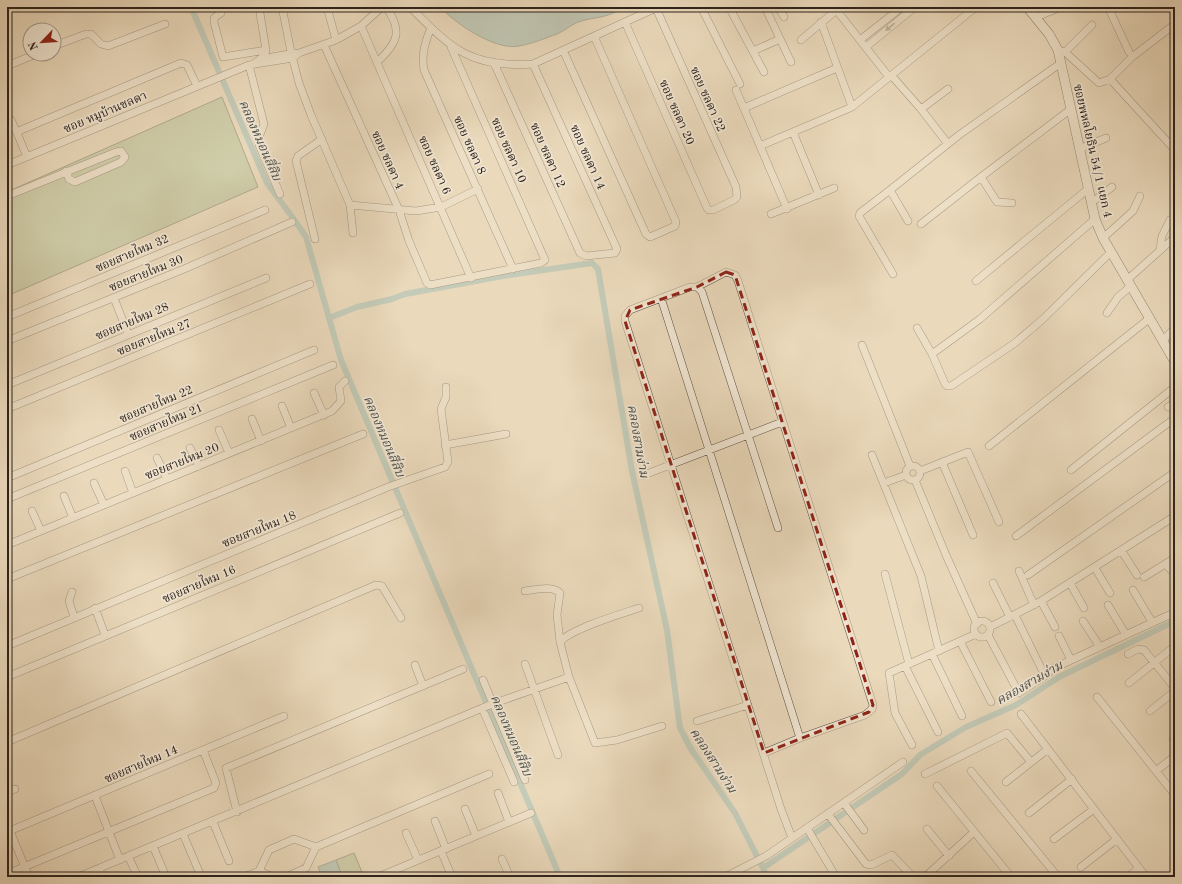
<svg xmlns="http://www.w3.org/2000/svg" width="1182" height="884" font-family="'Old Standard TT','Noto Serif Thai',serif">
	<rect width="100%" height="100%" fill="#ead9bb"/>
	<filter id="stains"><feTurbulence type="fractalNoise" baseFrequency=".005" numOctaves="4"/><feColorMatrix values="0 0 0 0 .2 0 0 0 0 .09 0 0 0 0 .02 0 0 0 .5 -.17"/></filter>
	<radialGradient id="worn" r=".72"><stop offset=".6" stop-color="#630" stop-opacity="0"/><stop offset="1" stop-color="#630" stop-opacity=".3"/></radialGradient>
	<path fill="#b1c095" stroke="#6f7258" d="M222 97 258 187 7 296V192Z
		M354 853 364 877H342L336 860Z"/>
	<path fill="#98bab4" stroke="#6d7e77" d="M440 7H624C606 19 597 16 578 22 571 25 564 31 557 34 546 38 531 44 519 46 495 51 455 23 440 7Z
		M336 860 342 877H322L318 867Z"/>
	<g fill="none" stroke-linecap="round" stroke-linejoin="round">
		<path stroke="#98bab4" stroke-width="6" d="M191 7 267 183 293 218 306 237 341 360 560 877
			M329 318 357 307 392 299 405 294 503 276 592 263 598 269 632 471 667 630 680 728 691 749 735 813 763 868
			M767 877 763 868 902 774 920 755 966 727 1016 705 1059 677 1175 621"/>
		<g stroke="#5c5044" stroke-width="8">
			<path id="street" d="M282 7 291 52 299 83 311 115 350 205 353 233
				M327 7 336 40
				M410 7C452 49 470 68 533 64L658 7
				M701 7 740 84
				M729 7 764 72
				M765 7 791 62
				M778 7 784 17
				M834 7 889 77
				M1108 7 1129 52
				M221 13 214 18V22L223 57 266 50
				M1036 17 1061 7
				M625 22 707 208 709 210H713L734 200 737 197 736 187 656 8
				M821 22 852 107
				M361 26 471 278
				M431 28C425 41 421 55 424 70L513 269
				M801 40 840 7
				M860 40 902 7
				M324 45 399 210 409 241 427 283 430 285 541 263 545 260 451 47
				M54 46 86 34H91L101 44 108 46 165 24
				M866 47 915 7
				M563 50 646 234 650 237 675 226 676 222 594 36
				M1058 50 1065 52 1099 83 1110 79 1132 57 1175 24
				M753 51 780 39
				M1065 52 1092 25
				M261 61 272 57 295 53
				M377 62C398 43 403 31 386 7
				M255 63 265 55 266 50 259 7
				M494 63 580 253 586 256 615 253 617 249 533 64
				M249 65 264 124 259 137V145L280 194
				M7 66 36 54
				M891 75 921 109 948 144
				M1110 79 1175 150
				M736 90 787 209
				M744 108 837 68
				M921 109 948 89
				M11 120 17 133
				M793 132 819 195
				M760 146 852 107 976 7
				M1079 149 1106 138
				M27 157 17 133 21 130 181 63 187 65 197 86
				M7 165 249 65 293 58 299 53 336 40 361 26 382 7
				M981 177 997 202 1012 203
				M890 190 860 213 859 216 893 274
				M7 196 116 152 121 151 125 157 121 162 75 182 69 179 66 171
				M1091 203 1112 187
				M350 205 416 211 441 207 478 189
				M771 214 834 188
				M908 221 890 190 959 135 1061 63
				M921 224 981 177 1071 109
				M1103 238 1133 211 1140 196
				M315 239 296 161 298 156 322 139
				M1160 249 1162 236 1170 220
				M1127 280 1175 237
				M976 281 1088 189
				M697 287 702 292 778 528
				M114 298 128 334
				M661 298 800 738
				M1107 313 1118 297 1131 286
				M7 317 265 210
				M917 328 932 354 945 384 947 386H951L1015 343 1043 319 1111 252
				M1163 340 1175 328
				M7 341 184 269 292 222
				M862 345 910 466
				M932 354 980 319 1095 219
				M7 385 266 278
				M314 393 324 415
				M282 406 291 428
				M1168 407 1175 402
				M7 409 310 284
				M252 419 261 441
				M219 430 229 453
				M445 445 506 434
				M989 446 1150 318
				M190 448 199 466
				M872 455 921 576 939 651
				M157 458 167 479
				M942 462 973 535
				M906 473a7 7 0 1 1 14 0a7 7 0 1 1-14 0Z
				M1071 470 1175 387
				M125 471 133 493
				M920 471 968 452 999 522
				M644 475 782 422
				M7 478 314 350
				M915 480 946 555 977 624
				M94 483 104 505
				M884 483 906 475
				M64 496 73 518
				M7 499 333 365
				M32 511 41 531
				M1016 536 1175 418
				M7 545 332 411 341 401 339 387 345 381
				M1121 550 1137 575
				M1166 564 1175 575
				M1095 568 1110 593
				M1019 571 1034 605
				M885 574 909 664
				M1028 575 1175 472
				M1144 577 1175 558
				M7 579 363 434
				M993 583 1010 617
				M1070 583 1084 608
				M1133 590 1152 622
				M525 591C535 590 552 585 560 593L557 615 560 642
				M72 592 69 601 74 617
				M1041 601 1055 627
				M1108 605 1126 635
				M95 608 105 635
				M639 608C621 614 570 629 560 642L569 677 595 743 617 740 662 726
				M1015 615 1045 676 1054 668 1169 615
				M1083 621 1100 647
				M974 629a8 8 0 1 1 16 0a8 8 0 1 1-16 0Z
				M990 627 1041 601 1175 516
				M988 635 1019 693 1045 676
				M1059 636 1071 660
				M960 641 991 702
				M7 646 388 487 445 467 448 462 441 409 446 397V387
				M932 654 962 716
				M1128 654 1138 649 1144 650 1175 688
				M525 664 558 755
				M415 665 423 686
				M905 666 938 732
				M7 677 400 513
				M483 680 525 780
				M1129 683 1175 646
				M1097 697 1175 795
				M482 708 514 782
				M1150 711 1175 691
				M1021 714 1146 877
				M697 721 748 705
				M1173 739 1175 737
				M7 742 376 585 382 586 401 618
				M912 745 895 713 889 673 976 634
				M764 753 800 738 865 715 872 709 873 705 738 281 735 275 726 272 697 287H690L630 310 625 316V321L781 809 792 838
				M971 771 1058 877
				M1156 771 1175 756
				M925 774 1007 733 1031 762
				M1006 782 1048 749
				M937 786 1011 877
				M7 792 15 789
				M498 793 509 822
				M95 796 120 860
				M844 803 864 830
				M465 809 476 836
				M237 812 226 768 463 669
				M1029 813 1072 779
				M828 814 866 864 871 865 892 855 913 877
				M435 821 446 849
				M213 822 229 861
				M807 828 836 877
				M927 829 949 856
				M10 831 29 877
				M7 832 284 716
				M406 833 418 860
				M183 834 200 874
				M1054 839 1094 809
				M153 846 166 877
				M441 851 452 877
				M128 856 138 877
				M502 859 510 877
				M1081 867 1117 839
				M99 868 102 877
				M259 871 273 877
				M7 874 214 788 216 783 203 750
				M78 877 492 704 569 677
				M244 877 259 871 269 850 294 839 316 847
				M286 877 306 868 316 847 489 774
				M378 877 531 813
				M725 877 766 856 903 762
				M925 877 974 832
				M1128 877 1139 868"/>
		</g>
		<g stroke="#2d231c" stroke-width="10">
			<path id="secondary" d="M1027 7 1049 34 1058 50 1095 219 1103 238 1175 362"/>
		</g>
		<use href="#street" stroke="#f1e6d3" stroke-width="7"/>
		<use href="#secondary" stroke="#f1e6d3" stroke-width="9"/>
	</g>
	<defs><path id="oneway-solid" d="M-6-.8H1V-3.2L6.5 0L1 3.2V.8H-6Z"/></defs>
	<use fill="#8f8478" href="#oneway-solid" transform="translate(890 27) rotate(141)"/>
	<path d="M0 0H1182V884H0ZM726 272 735 275 873 705 869 712 764 753 625 321 630 310 697 287Z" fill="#ead9bb" fill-opacity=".55" fill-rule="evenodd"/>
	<path fill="none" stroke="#8f2418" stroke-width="3" stroke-dasharray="8 5" stroke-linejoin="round" d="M726 272 735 275 873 705 869 712 764 753 625 321 630 310 697 287Z"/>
	<g text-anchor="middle" stroke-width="3.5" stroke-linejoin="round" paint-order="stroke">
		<g font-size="12" fill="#2d231c" stroke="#f1e6d3">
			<text transform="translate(708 99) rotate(66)" y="4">ซอย ชลดา 22</text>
			<text transform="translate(105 112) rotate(-23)" y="4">ซอย หมูบ้านชลดา</text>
			<text transform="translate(677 112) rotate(66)" y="4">ซอย ชลดา 20</text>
			<text transform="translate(470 145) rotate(66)" y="4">ซอย ชลดา 8</text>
			<text transform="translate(509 150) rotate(66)" y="4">ซอย ชลดา 10</text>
			<text transform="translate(1093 151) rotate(77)" y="4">ซอยพหลโยธิน 54/1 แยก 4</text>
			<text transform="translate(548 155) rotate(66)" y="4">ซอย ชลดา 12</text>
			<text transform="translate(588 157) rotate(66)" y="4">ซอย ชลดา 14</text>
			<text transform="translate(388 160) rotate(66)" y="4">ซอย ชลดา 4</text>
			<text transform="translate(435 165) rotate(66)" y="4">ซอย ชลดา 6</text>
			<text transform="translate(132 253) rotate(-23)" y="4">ซอยสายไหม 32</text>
			<text transform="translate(146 273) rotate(-22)" y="4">ซอยสายไหม 30</text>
			<text transform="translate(132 321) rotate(-23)" y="4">ซอยสายไหม 28</text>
			<text transform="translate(154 337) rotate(-22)" y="4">ซอยสายไหม 27</text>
			<text transform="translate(156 404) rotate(-23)" y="4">ซอยสายไหม 22</text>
			<text transform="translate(166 422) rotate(-23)" y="4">ซอยสายไหม 21</text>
			<text transform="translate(182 461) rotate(-22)" y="4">ซอยสายไหม 20</text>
			<text transform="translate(259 529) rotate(-22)" y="4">ซอยสายไหม 18</text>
			<text transform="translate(199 584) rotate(-23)" y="4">ซอยสายไหม 16</text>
			<text transform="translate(141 764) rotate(-23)" y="4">ซอยสายไหม 14</text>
		</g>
		<g font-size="13" font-style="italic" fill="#4d504a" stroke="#f1e6d3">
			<text transform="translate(261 140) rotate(66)" y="5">คลองหมอนสี่สิบ</text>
			<text transform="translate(385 436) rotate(67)" y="5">คลองหมอนสี่สิบ</text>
			<text transform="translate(639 441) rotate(80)" y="5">คลองสามง่าม</text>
			<text transform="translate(1029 682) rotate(-30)" y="5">คลองสามง่าม</text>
			<text transform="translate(512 735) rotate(67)" y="5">คลองหมอนสี่สิบ</text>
			<text transform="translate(714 760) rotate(57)" y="5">คลองสามง่าม</text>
		</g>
	</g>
	<rect width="1182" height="884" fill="none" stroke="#ead9bb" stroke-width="24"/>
	<rect x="8" y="8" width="1166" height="868" fill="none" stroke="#2d231c" stroke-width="2"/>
	<rect x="12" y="12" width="1158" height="860" fill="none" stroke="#2d231c"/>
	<g transform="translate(42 42) rotate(245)"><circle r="19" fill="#f1e6d3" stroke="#a3988a"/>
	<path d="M0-3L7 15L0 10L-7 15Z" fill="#8f2418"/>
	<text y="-6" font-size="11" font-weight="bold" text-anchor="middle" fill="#2d231c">N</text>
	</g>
	<rect width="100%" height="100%" filter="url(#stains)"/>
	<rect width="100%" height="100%" fill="url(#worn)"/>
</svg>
